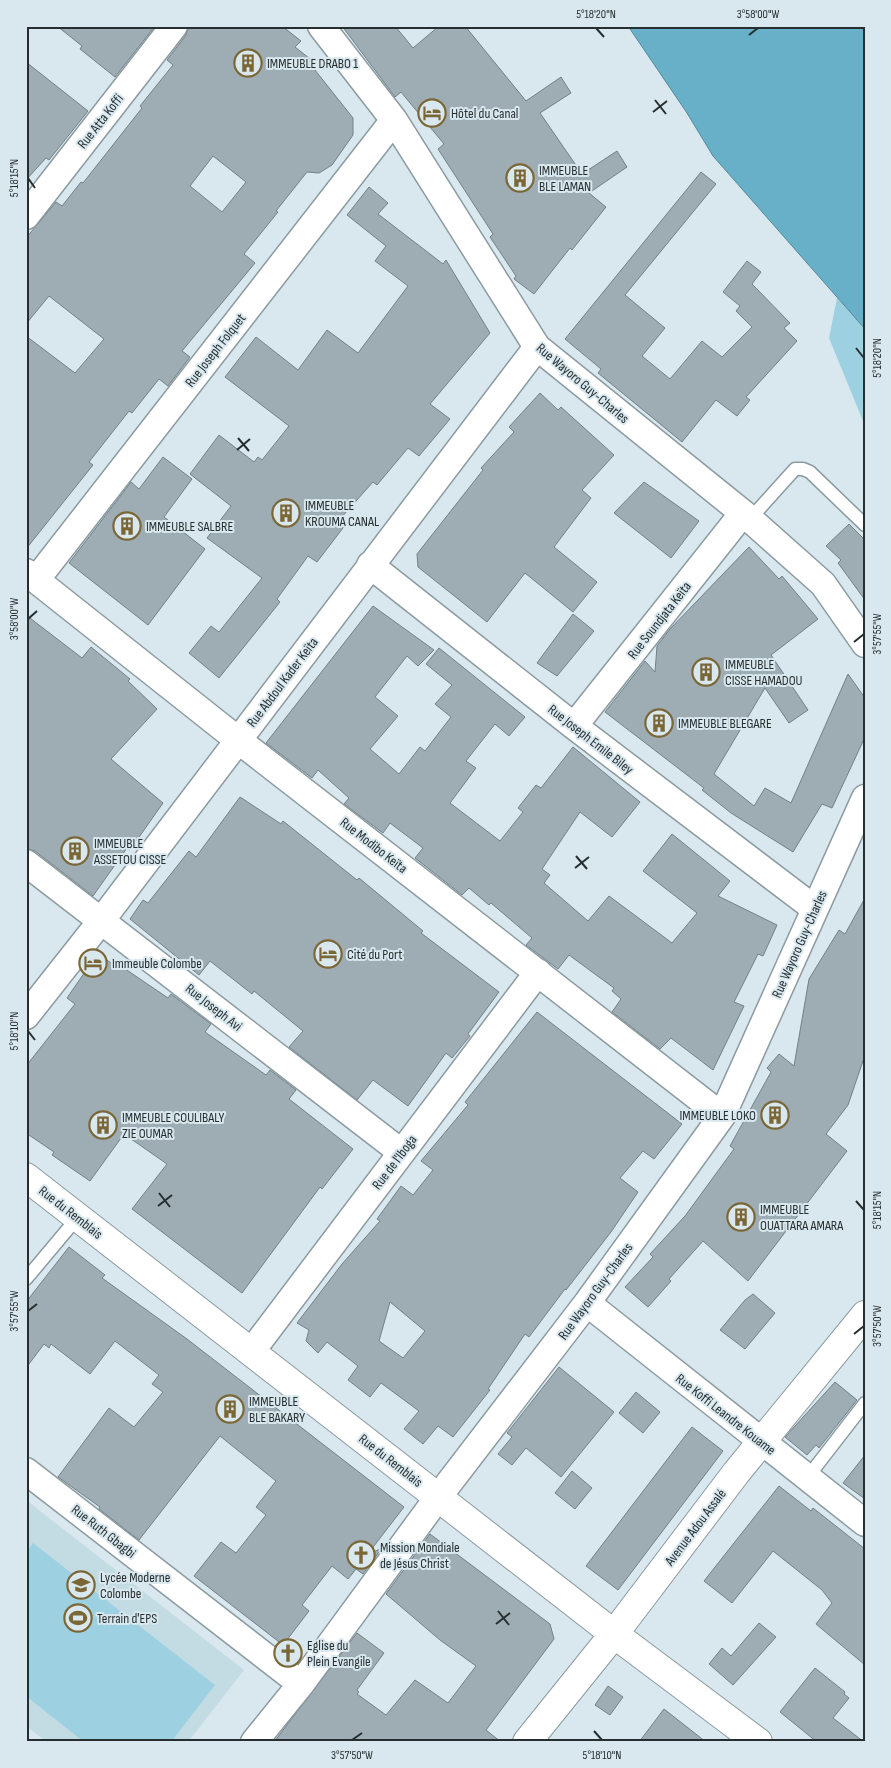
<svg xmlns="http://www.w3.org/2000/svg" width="891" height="1768" font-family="'Sofia Sans Condensed',sans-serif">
	<rect width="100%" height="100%" fill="#d8e8ee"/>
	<path fill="#c3dce4" d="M26 1500 244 1670 188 1742H47L26 1726Z"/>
	<path fill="#9dd0e1" d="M837 298 865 329V426L829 338Z
		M33 1543 215 1685 171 1742H84L26 1696V1552Z"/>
	<path fill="#67b0c7" stroke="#54899a" d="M628 26H865V329L713 156 687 113Z"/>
	<path fill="#9dadb3" stroke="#728186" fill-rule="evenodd" d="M57 26H155L115 77 80 49 82 46Z
		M189 26H282L301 41 295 47 314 62 311 65 353 118V135L332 165 319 173 307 172 276 211 278 212 244 254 255 263 182 351 190 357 168 386 159 379 132 413 129 411 89 462 93 465 26 549V336L75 373 104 339 49 296 26 324V238L56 202 62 206 81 182 83 183 142 108 140 106 173 65 167 60 186 35ZM213 156 246 182 222 212 190 186Z
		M342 26H395L413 48 439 26H465L526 101 561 77 571 93 540 113 582 174 617 151 627 167 589 193 606 207 572 250 570 248 534 294 514 279 516 276 490 237 493 234 438 149 444 144 401 92 395 97Z
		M26 62 88 111 49 160 46 158 26 180Z
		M701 172 716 184 625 295 665 328 642 356 670 379 702 341 722 357 752 327 736 311 740 306 723 292 747 261 761 272 752 284 790 323 784 328 797 341 746 397 750 400 737 416 716 400 682 442 598 373 601 369 565 339Z
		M369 187 388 203 378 214 443 264 446 260 490 333 430 404 450 419 419 456 408 448 377 485 373 482 340 519 346 524 317 562 308 556 277 599 280 602 219 678 189 653 211 626 219 632 262 578 207 538 231 506 190 474 219 435 254 462 258 457 262 460 289 426 225 377 256 337 298 370 327 330 358 353 408 286 375 261 386 246 347 215Z
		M540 393 558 410 561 407 614 455 582 490 591 498 554 547 597 582 573 612 525 573 487 622 418 567 417 554 483 470 481 468 514 432 509 427Z
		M163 457 192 479 164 517 205 549 148 625 69 563 131 482 139 489Z
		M644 482 699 521 671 558 614 513Z
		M849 524 865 540V600L838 563 841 560 826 546Z
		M749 547 779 579 782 576 818 619 771 655 808 710 789 723 765 688 714 774 754 806 765 788 791 803 848 674 865 698V737L832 808 822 804 793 852 731 813 702 790 704 788 605 712 645 661 655 672 657 646 670 629Z
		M373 606 434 650 418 666 407 656 375 697 398 716 370 749 399 774 420 747 425 751 451 717 435 704 452 685 426 664 439 648 525 717 509 736 495 724 466 761 476 768 450 803 500 841 523 812 518 808 536 785 541 788 573 747 640 802 612 837 580 812 542 869 550 875 544 883 588 921 609 896 672 943 697 913 643 871 672 834 730 881 718 896 777 925 763 956 758 954 734 1002 744 1006 713 1070 671 1038 660 1049 612 1012 621 999 612 991 614 988 569 955 558 969 526 945 532 938 491 903 489 905 469 888 462 895 415 858 423 848 390 823 383 833 344 804 349 798 318 770 312 778 266 743Z
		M573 614 594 631 557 676 537 663Z
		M26 615 82 658 91 647 130 679 128 681 157 709 111 759 163 803 130 850 127 848 93 896 35 851 26 848Z
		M240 797 281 824 283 821 357 880 359 878 423 931 421 933 499 992 468 1034 470 1036 452 1058 446 1053 408 1106 373 1080 357 1100 289 1047 303 1031 254 991 252 994 210 961 199 975 130 919 143 900 148 903 189 851 196 857Z
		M865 898V1055L848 1105 826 1134 847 1151 748 1281 703 1241 669 1279 671 1281 648 1307 625 1287 653 1257 650 1254 685 1216 734 1149 730 1146 771 1072 767 1068 779 1054 794 1066 809 979 839 930 845 934Z
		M98 953 116 967 118 964 168 998 171 994 211 1024 205 1032 266 1075 270 1070 296 1090 289 1099 353 1149 322 1189 320 1187 242 1293 132 1209 167 1164 124 1134 90 1181 52 1155 54 1152 26 1133V1066L75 1004 67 998Z
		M537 1012 682 1124 654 1159 643 1151 620 1178 638 1192 611 1232 566 1290 565 1289 529 1337 525 1334 488 1389 490 1390 453 1437 438 1426 423 1444 404 1429 419 1411 381 1383 370 1397 348 1380 358 1366 327 1342 318 1353 306 1341 309 1330 297 1323 342 1264 380 1221 377 1219 401 1186 413 1195 433 1170 421 1161 468 1105 465 1102ZM390 1302 425 1331 403 1358 379 1341Z
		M69 1247 105 1275 102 1278 187 1339 404 1507 367 1555 382 1548 363 1574 356 1569 348 1579 332 1566 302 1605 309 1611 283 1645 194 1576 221 1542 236 1553 266 1515 256 1507 276 1481 220 1436 139 1540 99 1509 100 1507 58 1477 109 1408 134 1427 163 1392 152 1384 159 1375 115 1341 90 1374 51 1344 49 1348 44 1344 26 1368V1302Z
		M753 1294 775 1313 745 1349 720 1330 745 1300Z
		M559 1367 614 1412 561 1477 526 1448 512 1465 498 1454 512 1437 507 1433Z
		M835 1382 857 1400 819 1448 816 1445 807 1455 785 1437Z
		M636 1392 660 1412 643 1433 619 1413Z
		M692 1427 723 1451 618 1590 586 1566Z
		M865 1455V1499L843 1483Z
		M572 1471 592 1488 575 1509 555 1493Z
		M779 1486 811 1511 813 1508 865 1549V1665L816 1624 832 1603 822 1590 773 1551 732 1603 704 1581Z
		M430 1534 550 1624 554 1639 486 1730 501 1742H274L357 1633 384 1653 357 1690 359 1692 357 1694 386 1715 415 1680 448 1703 476 1666 440 1640 386 1594Z
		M759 1623 776 1637 733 1685 709 1664 722 1648 731 1656Z
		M815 1668 845 1692 844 1694 849 1698 833 1718 864 1742H817L780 1712Z
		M608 1686 623 1697 610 1715 595 1705Z
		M664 1709 706 1742H639Z"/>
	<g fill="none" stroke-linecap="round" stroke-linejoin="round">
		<g stroke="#8b9ba0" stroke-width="15">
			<path id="lane" d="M750 519 795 469H803L810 472 865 525
				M26 1279 78 1217
				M807 1478 865 1403"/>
		</g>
		<g stroke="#8b9ba0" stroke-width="29">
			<path id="street" d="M321 26 394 120 537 347 743 513 823 584 865 644
				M26 216 174 26
				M370 565 574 726 815 909
				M26 572 238 740 722 1116
				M36 580 394 120
				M574 726 743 513
				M26 863 401 1152
				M26 1016 101 921 537 347
				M587 1303 865 1523
				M251 1352 538 972
				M26 1471 301 1684
				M254 1742 301 1684 439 1496 587 1303 722 1116 865 798"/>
		</g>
		<g stroke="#8b9ba0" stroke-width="30">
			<path id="secondary" d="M26 1177 614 1634 758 1742
				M527 1742 614 1634 736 1473 865 1315"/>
		</g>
		<use href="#lane" stroke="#fff" stroke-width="12"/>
		<use href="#street" stroke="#fff" stroke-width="26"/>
		<use href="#secondary" stroke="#fff" stroke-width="28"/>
	</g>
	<path fill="none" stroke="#272e30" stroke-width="2" d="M596 28 604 37M749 35 758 28M655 100 666 114M653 112 667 101M28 178 35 188M856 348 864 358M238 438 249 451M237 450 250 439M28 619 37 611M854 642 864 634M576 856 587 869M575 868 589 857M28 1031 35 1040M159 1193 170 1207M856 1201 864 1210M158 1206 172 1195M28 1311 37 1304M854 1334 864 1326M498 1611 509 1625M496 1624 510 1613M594 1731 602 1740M352 1740 362 1733"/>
	<defs>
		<g id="building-ring" transform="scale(1.4375)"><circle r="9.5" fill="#d8e8ee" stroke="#7b6635" stroke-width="1.5"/><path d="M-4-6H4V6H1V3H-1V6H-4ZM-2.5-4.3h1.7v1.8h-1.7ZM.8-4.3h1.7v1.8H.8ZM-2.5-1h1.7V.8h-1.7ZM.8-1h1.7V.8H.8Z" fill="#7b6635"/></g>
		<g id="hotel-ring" transform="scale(1.4375)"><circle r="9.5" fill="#d8e8ee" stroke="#7b6635" stroke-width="1.5"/><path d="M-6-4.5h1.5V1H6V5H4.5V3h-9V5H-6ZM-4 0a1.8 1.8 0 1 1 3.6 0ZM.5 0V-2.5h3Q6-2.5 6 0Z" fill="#7b6635"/></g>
		<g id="church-ring" transform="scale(1.4375)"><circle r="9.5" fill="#d8e8ee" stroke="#7b6635" stroke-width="1.5"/><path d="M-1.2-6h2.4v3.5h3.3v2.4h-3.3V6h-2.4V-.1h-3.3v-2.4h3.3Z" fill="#7b6635"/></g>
		<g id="school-ring" transform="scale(1.4375)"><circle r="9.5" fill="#d8e8ee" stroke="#7b6635" stroke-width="1.5"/><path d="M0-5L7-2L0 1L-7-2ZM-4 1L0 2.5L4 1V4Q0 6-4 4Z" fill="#7b6635"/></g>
		<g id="stadium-ring" transform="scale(1.4375)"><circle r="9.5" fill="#d8e8ee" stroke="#7b6635" stroke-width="1.5"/><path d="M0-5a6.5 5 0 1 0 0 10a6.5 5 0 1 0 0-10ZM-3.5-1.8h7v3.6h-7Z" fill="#7b6635"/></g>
	</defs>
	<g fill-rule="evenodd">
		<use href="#building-ring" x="248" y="63"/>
		<use href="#hotel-ring" x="432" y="113"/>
		<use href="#building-ring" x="520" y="178"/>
		<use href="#building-ring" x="286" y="513"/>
		<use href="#building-ring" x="127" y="526"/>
		<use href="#building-ring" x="706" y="672"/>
		<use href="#building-ring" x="659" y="723"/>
		<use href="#building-ring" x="75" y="851"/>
		<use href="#hotel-ring" x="328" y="954"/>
		<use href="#hotel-ring" x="93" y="963"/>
		<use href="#building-ring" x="775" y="1115"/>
		<use href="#building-ring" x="103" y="1125"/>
		<use href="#building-ring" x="741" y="1217"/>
		<use href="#building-ring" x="230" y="1409"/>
		<use href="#church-ring" x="361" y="1555"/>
		<use href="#school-ring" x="81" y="1585"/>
		<use href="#stadium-ring" x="78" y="1618"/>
		<use href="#church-ring" x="288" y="1653"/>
	</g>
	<g text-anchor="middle" stroke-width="4" stroke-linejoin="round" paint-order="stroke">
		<g font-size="14" fill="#272e30" stroke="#d8e8ee" text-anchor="start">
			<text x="267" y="68">IMMEUBLE DRABO 1</text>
			<text x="451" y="118">Hôtel du Canal</text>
			<text x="539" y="175">IMMEUBLE<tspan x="539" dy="16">BLE LAMAN</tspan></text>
			<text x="305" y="510">IMMEUBLE<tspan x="305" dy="16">KROUMA CANAL</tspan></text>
			<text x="146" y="531">IMMEUBLE SALBRE</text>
			<text x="725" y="669">IMMEUBLE<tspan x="725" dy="16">CISSE HAMADOU</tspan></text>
			<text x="678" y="728">IMMEUBLE BLEGARE</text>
			<text x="94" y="848">IMMEUBLE<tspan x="94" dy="16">ASSETOU CISSE</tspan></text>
			<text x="347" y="959">Cité du Port</text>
			<text x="112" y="968">Immeuble Colombe</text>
			<text x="756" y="1120" text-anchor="end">IMMEUBLE LOKO</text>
			<text x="122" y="1122">IMMEUBLE COULIBALY<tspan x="122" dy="16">ZIE OUMAR</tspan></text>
			<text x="760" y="1214">IMMEUBLE<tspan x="760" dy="16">OUATTARA AMARA</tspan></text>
			<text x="249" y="1406">IMMEUBLE<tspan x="249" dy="16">BLE BAKARY</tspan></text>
			<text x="380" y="1552">Mission Mondiale<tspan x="380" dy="16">de Jésus Christ</tspan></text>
			<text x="100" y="1582">Lycée Moderne<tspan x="100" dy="16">Colombe</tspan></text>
			<text x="97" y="1623">Terrain d'EPS</text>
			<text x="307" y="1650">Eglise du<tspan x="307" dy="16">Plein Evangile</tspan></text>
		</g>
		<g font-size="14" fill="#272e30" stroke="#d8e8ee">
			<text transform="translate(100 121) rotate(-52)" y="5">Rue Atta Koffi</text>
			<text transform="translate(215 350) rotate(-52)" y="5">Rue Joseph Folquet</text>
			<text transform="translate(583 383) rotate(40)" y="5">Rue Wayoro Guy-Charles</text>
			<text transform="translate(659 620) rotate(-52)" y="5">Rue Soundjata Keïta</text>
			<text transform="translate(282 682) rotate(-53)" y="5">Rue Abdoul Kader Keïta</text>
			<text transform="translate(591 739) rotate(38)" y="5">Rue Joseph Emile Biley</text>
			<text transform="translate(374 845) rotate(38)" y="5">Rue Modibo Keïta</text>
			<text transform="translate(799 944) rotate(-66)" y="5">Rue Wayoro Guy-Charles</text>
			<text transform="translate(214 1007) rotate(38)" y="5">Rue Joseph Avi</text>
			<text transform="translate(394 1162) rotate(-53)" y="5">Rue de l'Iboga</text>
			<text transform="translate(71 1212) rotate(38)" y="5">Rue du Remblais</text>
			<text transform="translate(595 1291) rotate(-54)" y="5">Rue Wayoro Guy-Charles</text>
			<text transform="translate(726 1414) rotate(38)" y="5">Rue Koffi Leandre Kouame</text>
			<text transform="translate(391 1460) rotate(38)" y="5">Rue du Remblais</text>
			<text transform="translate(695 1527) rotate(-53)" y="5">Avenue Adou Assalé</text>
			<text transform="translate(104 1531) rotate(38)" y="5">Rue Ruth Gbagbi</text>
		</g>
	</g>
	<rect width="891" height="1768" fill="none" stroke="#d8e8ee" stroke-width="55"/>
	<rect x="28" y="28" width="836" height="1712" fill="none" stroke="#272e30" stroke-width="2"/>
	<g font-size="12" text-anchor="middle" fill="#272e30">
		<text x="596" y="18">5°18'20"N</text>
		<text x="758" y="18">3°58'00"W</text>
		<text transform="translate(14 178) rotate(-90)" y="4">5°18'15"N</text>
		<text transform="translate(877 358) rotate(-90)" y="4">5°18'20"N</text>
		<text transform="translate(14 619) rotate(-90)" y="4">3°58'00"W</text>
		<text transform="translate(877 634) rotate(-90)" y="4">3°57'55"W</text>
		<text transform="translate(14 1031) rotate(-90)" y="4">5°18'10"N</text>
		<text transform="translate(877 1210) rotate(-90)" y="4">5°18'15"N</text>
		<text transform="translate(14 1311) rotate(-90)" y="4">3°57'55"W</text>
		<text transform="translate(877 1326) rotate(-90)" y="4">3°57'50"W</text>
		<text x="352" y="1759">3°57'50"W</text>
		<text x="602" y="1759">5°18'10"N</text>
	</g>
</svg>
